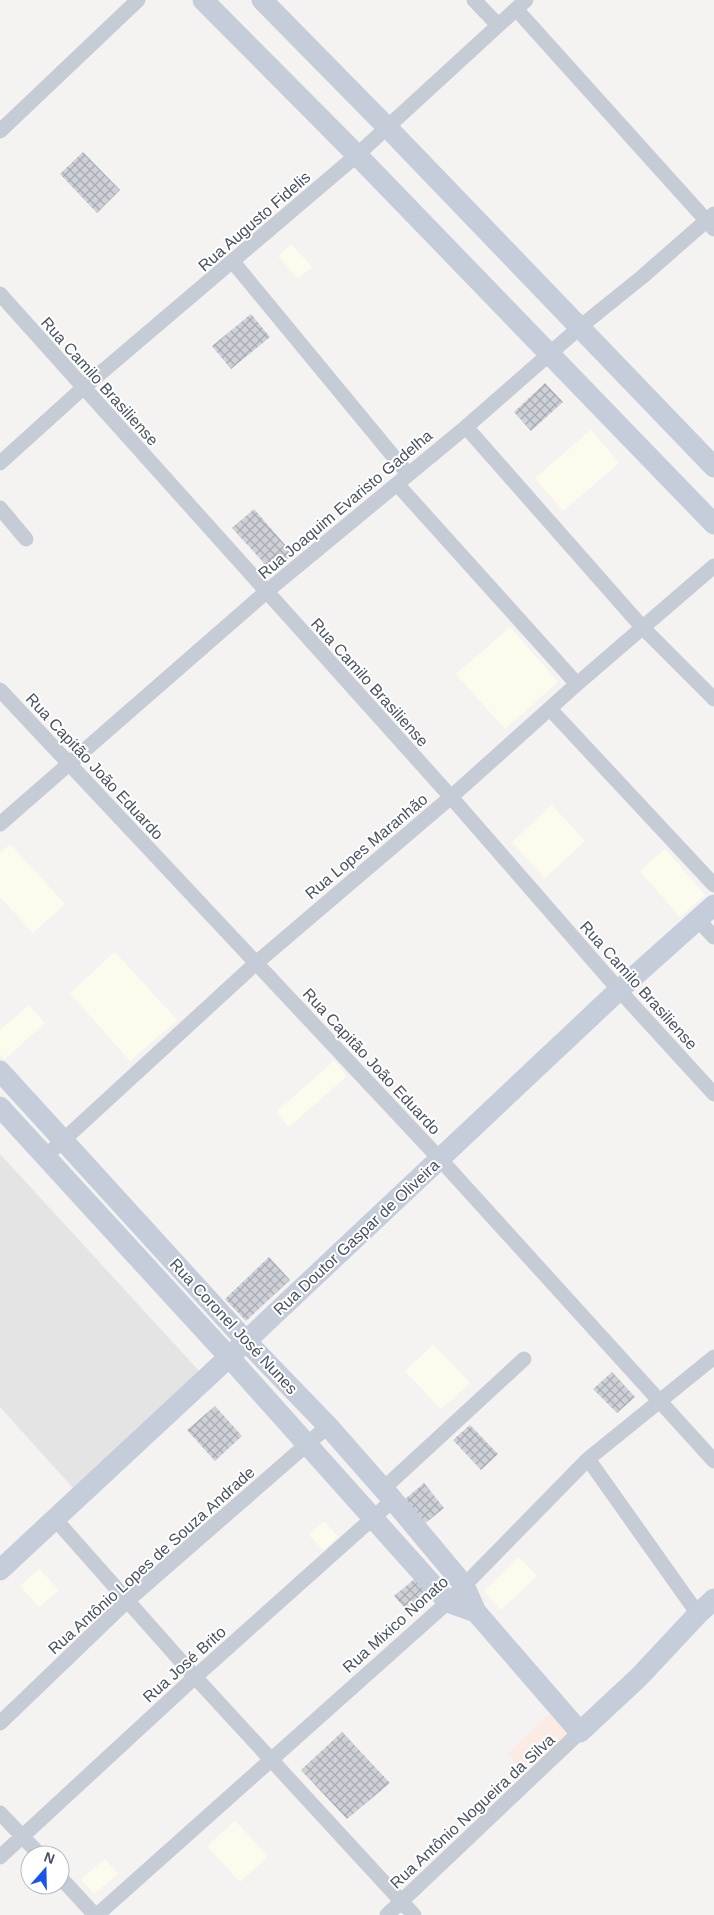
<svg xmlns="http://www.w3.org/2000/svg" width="714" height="1915" font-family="Arial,sans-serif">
	<defs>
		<pattern id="building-cross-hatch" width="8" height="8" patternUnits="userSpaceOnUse" patternTransform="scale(1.25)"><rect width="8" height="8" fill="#ced0d7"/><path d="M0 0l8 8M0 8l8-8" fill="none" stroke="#a9abb2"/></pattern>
	</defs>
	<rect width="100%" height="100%" fill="#f4f3f2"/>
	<path fill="#fdfbee" d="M291 244 312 267 298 279 278 256Z
		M591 430 619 463 563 511 535 478Z
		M510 627 558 682 505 729 456 674Z
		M552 805 585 841 545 878 512 842Z
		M10 844 65 904 33 933 0 897V853Z
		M665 849 705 895 680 917 640 871Z
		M115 952 177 1020 130 1061 70 993Z
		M29 1005 45 1023 5 1059 0 1054V1030Z
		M334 1061 347 1076 289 1127 276 1112Z
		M433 1345 470 1383 441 1409 405 1371Z
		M324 1521 338 1537 323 1550 309 1535Z
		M519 1557 537 1576 501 1610 484 1591Z
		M39 1569 59 1590 39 1607 20 1586Z
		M235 1821 268 1856 240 1882 207 1846Z
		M105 1859 118 1874 94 1894 81 1879Z"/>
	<path fill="#e5e4e4" d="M0 1154 201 1373 73 1488 0 1407Z"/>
	<path fill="#fceae5" d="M550 1714 574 1740 531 1780 507 1754Z"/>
	<path fill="url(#building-cross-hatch)" d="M83 152 120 190 97 213 60 174Z
		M251 314 270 337 231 369 212 346Z
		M545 383 563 402 531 431 514 412Z
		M254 509 293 554 273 573 232 528Z
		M269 1257 290 1280 246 1321 225 1299Z
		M612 1372 635 1397 617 1413 593 1389Z
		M215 1406 242 1436 215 1461 187 1430Z
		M470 1425 498 1454 481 1470 453 1440Z
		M424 1483 444 1508 423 1525 404 1500Z
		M417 1577 433 1595 411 1615 394 1596Z
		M342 1732 390 1783 347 1819 301 1770Z"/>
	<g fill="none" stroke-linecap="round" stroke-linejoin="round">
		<path stroke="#c6ccd6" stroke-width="15" d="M474 0 498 25
			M516 9 714 229
			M0 131 138 0
			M233 262 408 474
			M0 294 451 797 619 990 714 1094
			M466 427 643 628 714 699
			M0 463 83 388 357 155 526 0
			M397 484 577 684
			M0 508 26 539
			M0 690 439 1158 714 1461
			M550 709 714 885
			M0 824 266 592 466 427 580 327 642 277 714 214
			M698 920 714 937
			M46 1156 255 964 451 797 577 684 714 566
			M588 1459 698 1614
			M383 1489 524 1359
			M55 1519 195 1677 414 1915
			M0 1723 127 1601 328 1426
			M0 1813 40 1855
			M0 1857 195 1677 393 1500
			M60 1877 95 1915
			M97 1915 448 1602 588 1459 714 1357
			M387 1915 580 1732"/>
		<path stroke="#c5ccda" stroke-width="21" d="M203 0 357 155 714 524
			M262 0 387 127 714 467
			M0 1071 246 1341 328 1426 393 1500 464 1585 476 1612 580 1732 639 1677 698 1614 714 1599
			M0 1107 229 1357 448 1602 476 1612
			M0 1570 229 1357 619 990 714 905"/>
	</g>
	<g text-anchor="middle" stroke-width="4" stroke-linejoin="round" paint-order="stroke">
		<g font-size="16" fill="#495260" stroke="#fff">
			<text transform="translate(254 221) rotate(-41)" y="6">Rua Augusto Fidelis</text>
			<text transform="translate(100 381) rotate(48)" y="6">Rua Camilo Brasiliense</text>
			<text transform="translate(345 504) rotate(-40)" y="6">Rua Joaquim Evaristo Gadelha</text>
			<text transform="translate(370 682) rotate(48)" y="6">Rua Camilo Brasiliense</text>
			<text transform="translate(95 766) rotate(47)" y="6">Rua Capitão João Eduardo</text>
			<text transform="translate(366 846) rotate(-40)" y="6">Rua Lopes Maranhão</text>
			<text transform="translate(639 985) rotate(48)" y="6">Rua Camilo Brasiliense</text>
			<text transform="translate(372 1061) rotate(47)" y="6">Rua Capitão João Eduardo</text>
			<text transform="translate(356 1237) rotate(-43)" y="6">Rua Doutor Gaspar de Oliveira</text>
			<text transform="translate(234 1326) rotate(47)" y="6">Rua Coronel José Nunes</text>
			<text transform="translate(151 1560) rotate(-42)" y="6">Rua Antônio Lopes de Souza Andrade</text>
			<text transform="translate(395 1624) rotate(-42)" y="6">Rua Mixico Nonato</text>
			<text transform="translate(184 1664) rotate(-42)" y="6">Rua José Brito</text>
			<text transform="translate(472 1811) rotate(-43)" y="6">Rua Antônio Nogueira da Silva</text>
		</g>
	</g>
	<g transform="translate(45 1870) rotate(20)"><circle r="24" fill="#ffffff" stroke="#b6babf"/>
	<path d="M0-4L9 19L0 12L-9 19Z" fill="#1953e7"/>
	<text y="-8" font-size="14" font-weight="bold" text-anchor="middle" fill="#495260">N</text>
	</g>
</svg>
